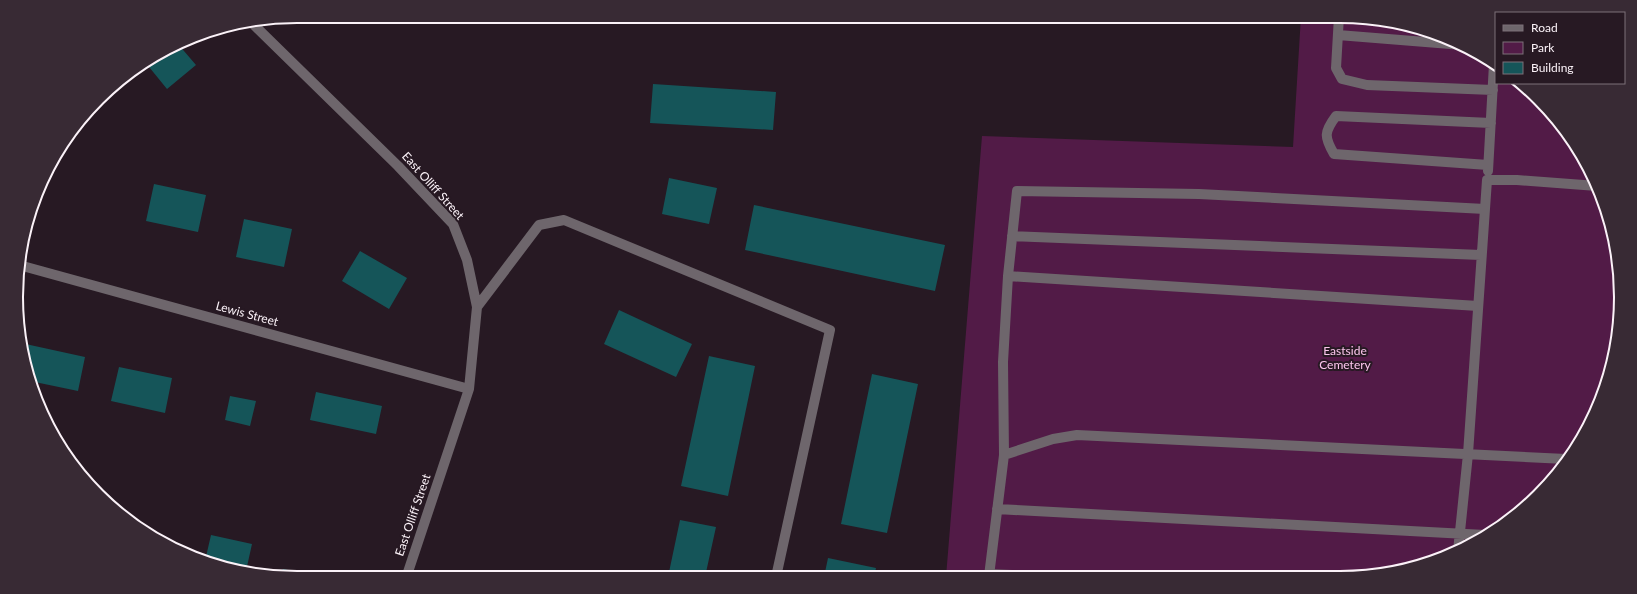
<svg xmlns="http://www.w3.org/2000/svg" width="1637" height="594" font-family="Lato,sans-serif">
	<rect width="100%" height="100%" fill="#271923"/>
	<path fill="#521b47" d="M1301 16H1340L1413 26 1464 45 1496 65V83H1521L1551 112 1583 157 1606 207 1619 261 1620 316 1611 370 1583 438 1525 508 1464 549 1377 576 946 577 982 136 1293 147Z"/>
	<path fill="#155559" d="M178 44 196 65 167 89 145 62 157 54Z
		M653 84 776 92 773 130 650 123Z
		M669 178 717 188 709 224 662 214Z
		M154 184 206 195 198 232 146 221Z
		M754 205 945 245 935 291 745 250Z
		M244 219 292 229 284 267 236 257Z
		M360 251 407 278 389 309 342 281Z
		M619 310 692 344 676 377 604 344Z
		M21 343 85 357 78 391 30 381 21 352Z
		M709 356 755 366 728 496 681 486Z
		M119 367 172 378 165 413 111 401Z
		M872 374 918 384 887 533 841 524Z
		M316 392 382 406 376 434 310 420Z
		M230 396 256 401 250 426 225 420Z
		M680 520 716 527 705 577H668Z
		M211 535 252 544 246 571 224 568 205 561Z
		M828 558 876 568 874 577H824Z
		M283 569 323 577V578H297L281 576Z"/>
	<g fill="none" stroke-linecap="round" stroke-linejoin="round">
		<path stroke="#6e666c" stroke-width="10" d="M1339 16 1336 68 1342 79 1367 85 1493 90
			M252 23 398 166 453 224 467 260 477 307 469 389 406 578
			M1338 35 1463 45
			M1488 165 1334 154C1324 137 1324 132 1336 116L1491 123
			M1488 171 1494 64
			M1012 236 1481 255
			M19 265 469 389
			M1008 276 1478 306
			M477 307 539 225 564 220 830 330 776 577
			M1004 455 1003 362 1008 276 1017 191 1199 194 1485 209
			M997 509 1485 535
			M1458 551 1468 454 1487 180H1517L1597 186
			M989 574 1032 576
			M989 576 1004 455 1053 439 1077 435 1566 459"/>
	</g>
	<g text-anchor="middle" stroke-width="4" stroke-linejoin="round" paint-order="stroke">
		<g font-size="12" fill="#fbf2f8" stroke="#271923">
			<text transform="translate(433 186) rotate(48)" y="4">East Olliff Street</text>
			<text transform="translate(247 314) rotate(15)" y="4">Lewis Street</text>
			<text transform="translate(413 515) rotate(-71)" y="4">East Olliff Street</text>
		</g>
		<g font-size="12" fill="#fbc5ec" stroke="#271923">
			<text x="1345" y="355">Eastside<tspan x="1345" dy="14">Cemetery</tspan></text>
		</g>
	</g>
	<path d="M0 0H1637V594H0ZM297 23H1340A274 274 0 0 1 1614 297V297A274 274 0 0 1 1340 571H297A274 274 0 0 1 23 297V297A274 274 0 0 1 297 23Z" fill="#382a34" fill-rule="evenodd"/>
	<path fill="none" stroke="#fbf2f8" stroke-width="2" d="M297 23H1340A274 274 0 0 1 1614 297V297A274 274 0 0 1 1340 571H297A274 274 0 0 1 23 297V297A274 274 0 0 1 297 23Z"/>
	<rect x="1495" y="12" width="130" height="72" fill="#271923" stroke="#7c7078"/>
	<rect x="1503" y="25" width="20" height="6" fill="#6e666c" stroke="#7c7078"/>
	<text x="1531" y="32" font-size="12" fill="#fbf2f8">Road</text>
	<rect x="1503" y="42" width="20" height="12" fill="#521b47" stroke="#7c7078"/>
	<text x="1531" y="52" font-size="12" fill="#fbf2f8">Park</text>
	<rect x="1503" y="62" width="20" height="12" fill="#155559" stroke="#7c7078"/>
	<text x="1531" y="72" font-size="12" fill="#fbf2f8">Building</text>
</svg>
